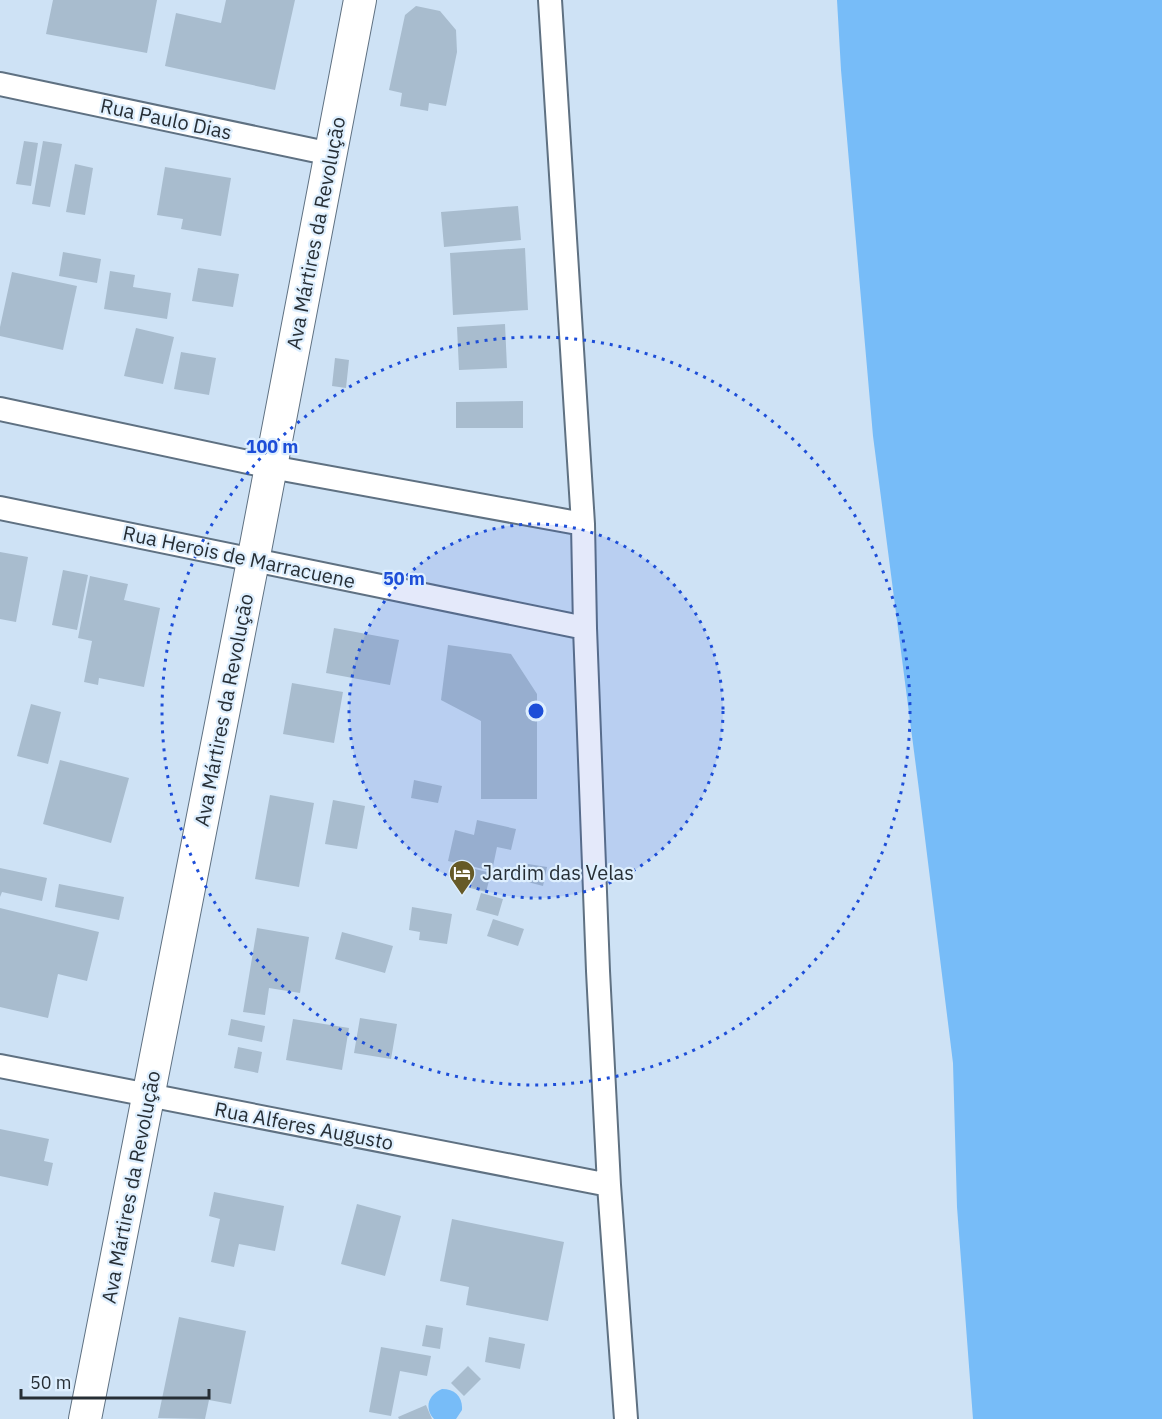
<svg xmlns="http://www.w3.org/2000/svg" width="1162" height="1419" font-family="'IBM Plex Sans',sans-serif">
	<rect width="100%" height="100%" fill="#cee2f5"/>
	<path fill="#77bcf8" d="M837 0H1162V1419H973L957 1207 953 1063 919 790 873 436 841 70Z
		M442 1389C455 1389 463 1397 462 1410L456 1419H434C424 1408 428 1395 442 1389Z"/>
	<path fill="#a8bcce" d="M53 0H157L147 53 46 34Z
		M226 0H295L275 90 165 66 176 13 221 23Z
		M416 6 440 11 456 30 457 52 446 106 429 103 428 111 400 106 402 93 389 90 405 15Z
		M24 141 38 143 31 186 16 184Z
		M43 141 62 144 50 207 32 204Z
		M75 164 93 168 85 215 66 212Z
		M165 167 231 178 221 236 181 229 183 219 157 215Z
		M518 206 521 240 444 247 441 212Z
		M525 248 528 310 453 315 450 253Z
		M63 252 101 259 97 283 59 276Z
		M198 268 239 274 233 307 192 301Z
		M110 271 135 275 133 287 171 293 167 319 104 309Z
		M12 272 77 286 63 350 0 336V327Z
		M505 324 507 368 459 370 457 327Z
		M136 328 174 337 163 384 124 376Z
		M181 352 216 358 209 395 174 389Z
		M335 358 349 360 346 388 332 386Z
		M523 401V428H456V402Z
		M0 552 28 557 16 622 0 619Z
		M63 570 88 575 77 630 52 625Z
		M90 576 128 584 124 600 160 608 144 687 99 678 98 685 84 682 92 641 78 638Z
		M334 628 399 640 390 685 326 673Z
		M448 645 511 654 537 694V799H481V721L441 700Z
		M292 683 343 692 334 743 283 734Z
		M31 704 61 712 48 764 17 756Z
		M60 760 129 778 111 843 43 824Z
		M414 780 442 786 438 803 411 798Z
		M270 795 314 803 299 887 255 879Z
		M333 800 365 806 357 849 325 844Z
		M477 820 516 829 511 850 497 847 492 871 448 861 455 830 474 835Z
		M528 864 547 867 543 886 524 881Z
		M0 868 47 878 42 901 2 892 0 897Z
		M471 868 491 873 486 892 466 887Z
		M59 884 124 897 119 920 55 907Z
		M481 893 503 899 498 916 476 910Z
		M412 907 452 914 447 944 419 940 420 932 409 930Z
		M0 908 99 932 87 981 58 974 48 1018 0 1007Z
		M493 919 524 929 518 946 487 936Z
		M257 928 309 937 300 993 269 988 265 1015 243 1012Z
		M342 932 393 946 385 973 335 959Z
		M360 1018 397 1024 391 1059 354 1053Z
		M231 1019 265 1026 262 1042 228 1035Z
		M293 1019 349 1028 342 1070 286 1060Z
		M238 1047 262 1052 258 1073 234 1068Z
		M0 1129 49 1139 44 1161 53 1163 48 1186 0 1176Z
		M214 1192 284 1206 275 1251 239 1244 234 1267 211 1262 220 1219 209 1216Z
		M357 1204 401 1216 385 1276 341 1264Z
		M452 1219 564 1242 548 1321 466 1305 469 1287 440 1281Z
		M179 1317 246 1331 231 1404 209 1400 205 1419 158 1418Z
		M426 1325 443 1328 440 1349 422 1346Z
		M489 1337 525 1344 520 1369 485 1362Z
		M381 1347 431 1356 427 1376 400 1371 391 1416 369 1412Z
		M468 1366 481 1379 464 1396 451 1383Z
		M426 1405 432 1419H399L398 1417Z"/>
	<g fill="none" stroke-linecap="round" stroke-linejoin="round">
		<g stroke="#5f7182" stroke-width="26">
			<path id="street" d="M550 0 583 524 585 628 598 971 609 1185 626 1419
				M0 84 331 154
				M0 409 271 467 583 524
				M0 508 585 628
				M0 1066 609 1185"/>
		</g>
		<g stroke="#5f7182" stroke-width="34">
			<path id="secondary" d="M85 1419 253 561 360 0"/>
		</g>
		<use href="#street" stroke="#fff" stroke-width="22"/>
		<use href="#secondary" stroke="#fff" stroke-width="32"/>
	</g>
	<circle cx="536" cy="711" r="187" fill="#1d4ed8" fill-opacity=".12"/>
	<g fill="none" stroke="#1d4ed8" stroke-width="3" stroke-dasharray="3 6">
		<circle cx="536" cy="711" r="187"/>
		<circle cx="536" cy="711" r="374"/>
	</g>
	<defs>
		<g id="hotel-pin" transform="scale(1.35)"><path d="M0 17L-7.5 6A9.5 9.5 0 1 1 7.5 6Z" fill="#665a27" stroke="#deeffe"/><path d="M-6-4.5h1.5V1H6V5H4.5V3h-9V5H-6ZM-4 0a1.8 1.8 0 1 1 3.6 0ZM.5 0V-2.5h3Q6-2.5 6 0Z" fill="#fff"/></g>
	</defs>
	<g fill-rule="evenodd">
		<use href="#hotel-pin" x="462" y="873"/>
	</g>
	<g text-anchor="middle" stroke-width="4.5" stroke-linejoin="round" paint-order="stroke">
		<g font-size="20" fill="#262e35" stroke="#deeffe">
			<text transform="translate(166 119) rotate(12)" y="7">Rua Paulo Dias</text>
			<text transform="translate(316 233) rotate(-79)" y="7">Ava Mártires da Revolução</text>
			<text transform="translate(239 557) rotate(12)" y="7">Rua Herois de Marracuene</text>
			<text transform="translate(224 710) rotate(-79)" y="7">Ava Mártires da Revolução</text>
			<text transform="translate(304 1126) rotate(11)" y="7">Rua Alferes Augusto</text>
			<text transform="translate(131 1187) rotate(-79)" y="7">Ava Mártires da Revolução</text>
		</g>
		<g font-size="20" fill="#262e35" stroke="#deeffe" text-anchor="start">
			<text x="482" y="880">Jardim das Velas</text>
		</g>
	</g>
	<circle cx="536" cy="711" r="9" fill="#1d4ed8" stroke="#deeffe" stroke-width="3"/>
	<g font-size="18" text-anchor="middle" font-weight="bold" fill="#1d4ed8" stroke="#deeffe" stroke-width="4.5" stroke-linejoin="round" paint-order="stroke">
		<text x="272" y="453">100 m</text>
		<text x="404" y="585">50 m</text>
	</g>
	<path d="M21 1389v9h188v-9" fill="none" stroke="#262e35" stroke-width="3"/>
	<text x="30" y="1389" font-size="18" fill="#262e35" stroke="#deeffe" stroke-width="4.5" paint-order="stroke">50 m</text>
</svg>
